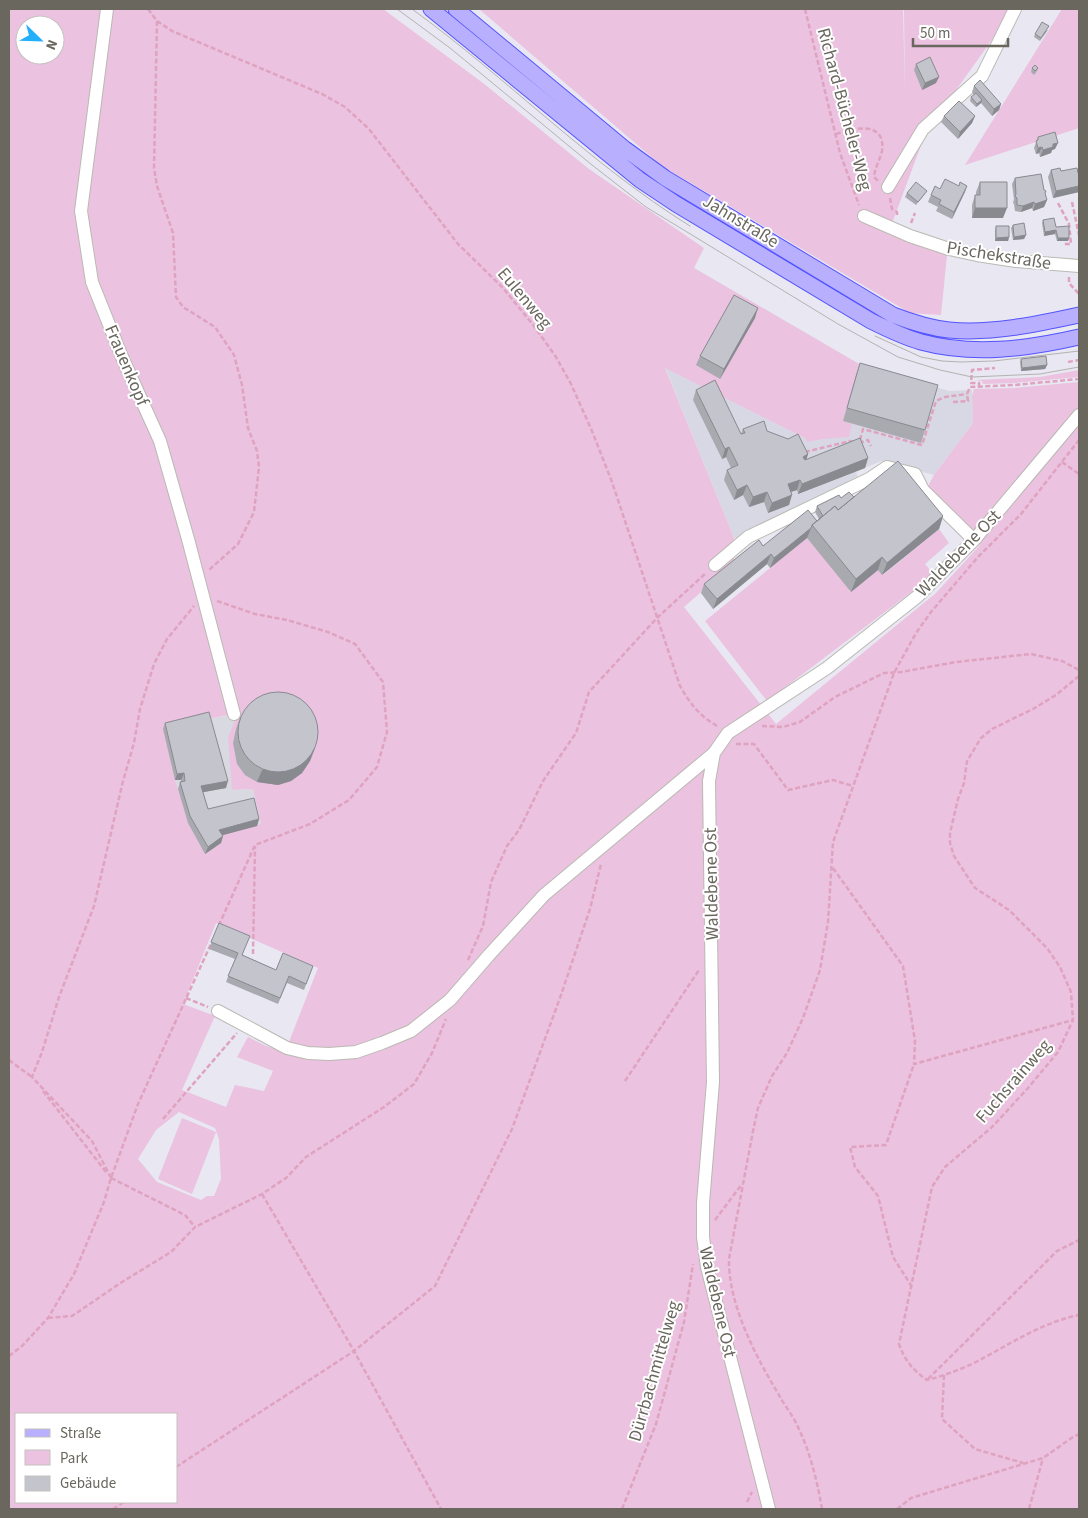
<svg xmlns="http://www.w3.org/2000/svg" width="1088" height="1518" font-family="'Source Sans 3',sans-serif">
	<rect width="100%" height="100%" fill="#e8e7f2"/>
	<path fill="#d9d9e1" d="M237 714 232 790 253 789 261 824 221 843 205 854 188 823 175 780 163 729 207 719Z"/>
	<path fill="#d8d8e4" d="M694 268 859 364 949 391 972 390 973 423 934 475 882 461 856 471 858 478 748 537 734 538 657 347Z"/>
	<path fill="#ebc2e0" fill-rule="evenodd" d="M9 9H383L483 83 589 169 704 248 694 268 859 364 843 421 852 424 849 437 822 439 807 442 805 438 665 368 734 538V563L684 607 776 724 936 593 980 545 926 490 934 475 973 423 972 396 974 389 1014 388 1079 382V1509H9ZM25 25H55V55H25ZM234 714 237 715 228 738 232 790 253 789 261 824 216 837 205 854 188 822 175 780 207 719ZM216 923 318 968 285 1052 266 1046 248 1037 237 1057 273 1071 264 1091 235 1085 226 1107 182 1090 215 1016 183 1004ZM179 1112 215 1128 219 1139 221 1179 214 1196H207L201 1200 157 1182 138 1159 156 1130ZM16 1414H176V1502H16Z
		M479 9H903L905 96 904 9H1014L926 132 888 234 947 255 941 315 910 313 662 166Z
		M1062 9H1079V128L965 165Z
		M1079 370V377L1014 383 983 384 982 381 976 380 1040 377Z
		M939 529 949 543 925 564 934 575 767 701 705 621 807 538 852 591 878 570 883 575Z
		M182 1118 216 1132 192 1194 158 1179Z"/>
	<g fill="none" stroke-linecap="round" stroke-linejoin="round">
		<g stroke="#bab9b2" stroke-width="14">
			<path id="minor" d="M107 9 81 211 92 282 122 357 160 441 188 539 234 714
				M888 187 923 129 982 76 1015 9
				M864 216 910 236 949 249 977 255 1016 261 1079 266
				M715 565 748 537 869 479 887 467 915 474 923 490 974 540
				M218 1011 287 1048 308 1053 329 1054 356 1052 382 1043 411 1031 450 1000 489 955 544 895 714 753
				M769 1509 707 1267 703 1237V1203L713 1082 709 781 714 753 728 733 827 668 918 596 974 540 1079 415"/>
		</g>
		<g stroke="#5354ff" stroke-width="17">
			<path id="major" d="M431 9 640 180 676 204 871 321C887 329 903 337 921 342 973 356 1027 349 1079 337
				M456 9 625 149 665 178 893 315C911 322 930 328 949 330 992 334 1038 324 1079 315"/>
		</g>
		<path stroke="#dfa3bf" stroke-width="2.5" stroke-dasharray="5 2.5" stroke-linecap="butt" d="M148 9 157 21 172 31 322 94 345 107 369 129 458 244 503 288 534 326 556 357 571 384 592 431 612 482 680 686C691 705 699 715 717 726
			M805 9 840 153 859 205
			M157 21 154 168 157 186 173 233 176 297 183 307 215 327 234 355 242 385 248 428 257 451 259 467 254 512 238 544 209 570
			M836 134C853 128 886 120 882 151 880 160 875 167 874 177L878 181
			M890 198 892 209 897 212V217
			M1072 202 1079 235
			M1058 203 1069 224 1071 244H1063
			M911 223 915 213
			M1069 277V283L1079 294
			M1068 362 1079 360
			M979 387V383H971L972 370 995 368
			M953 402 968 401 967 394 970 387 1014 385 1079 379
			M860 440 863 429 922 445 936 401 945 397 967 394
			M859 443 868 440 871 446
			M805 452 850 441 854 442
			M1062 462 1079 474
			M217 601 255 614 287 620 328 632 355 644 383 682 387 732 377 767 349 800 310 824 255 845 219 925
			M1079 676 1056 695 1033 709 992 729 981 738 967 761 964 783 958 799 950 833V843L954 856 975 888 1009 910 1047 948 1060 967 1071 992 1073 1020 1058 1052 1028 1088 992 1127 945 1167 932 1187 899 1344C905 1361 913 1370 927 1380 943 1376 959 1370 974 1363 1009 1345 1040 1323 1079 1315
			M762 726 783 727 800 722 835 697 884 673 901 672 956 662 1031 654 1062 661 1079 670
			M736 744H754L788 790 833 780 853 786
			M833 868 903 966 915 1041 914 1064 1073 1020
			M253 954 255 846
			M468 960 483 926 491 882 507 846 519 830 543 781 576 733 589 692 657 618 706 573
			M186 998 208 1007
			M9 1060 32 1077
			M625 1081 699 970
			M43 1091 106 1172
			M163 1119 237 1033
			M111 1178 92 1141 32 1077 42 1052 59 997 94 906 123 781 134 743 140 709 154 664 167 639 194 606
			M111 1178 185 1215 195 1227
			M262 1194 354 1351 441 1509
			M715 1220 742 1184
			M912 1287 893 1257 878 1196 855 1167 850 1147 886 1145 914 1064
			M48 1318 72 1316 122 1282 171 1252 195 1227 262 1194 286 1178 306 1157 384 1107 414 1084 432 1053 446 1019
			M9 1356 22 1346 48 1318 74 1274 104 1202 111 1178 138 1104 215 935
			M944 1375 942 1419 975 1449 1023 1463
			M928 1379 1057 1251 1079 1240
			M176 1467 354 1351 435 1286 512 1129 561 995 590 909 601 864
			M747 1502 752 1492
			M113 1509 124 1502
			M622 1509 656 1424 684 1322 693 1264
			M822 1509C817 1480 810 1451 797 1425 792 1414 784 1405 779 1395 756 1357 728 1304 729 1259L753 1131 758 1108 772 1076 787 1053 803 1018 820 970 828 922 833 842 894 673 916 633 931 612 978 557 1021 514 1079 440
			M897 1509 911 1498 1043 1458 1073 1437 1079 1434
			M1029 1509 1043 1458"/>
		<use href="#minor" stroke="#fff" stroke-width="12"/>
		<use href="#major" stroke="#b8afff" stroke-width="15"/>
		<path stroke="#b4b3b1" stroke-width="1" d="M397 9 450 48 592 165 646 207 838 324 898 357 940 370 972 377 1040 374 1079 367
			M412 9C507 78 590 164 690 226
			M875 336 921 357 942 361 961 362 994 361 1079 351"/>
	</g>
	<path fill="#a9a9b0" d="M1048 30 1040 41 1034 37 1035 34Z
		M916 64 936 83 922 90 914 70Z
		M1032 68H1038L1037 71 1034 75 1031 72Z
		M974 86 1001 104 999 110 992 116 981 103 976 107 970 101 971 97 974 95 972 92Z
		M944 116H975L972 123 958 139 941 122Z
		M1038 137 1055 149 1052 150 1051 153 1040 157 1039 153 1036 154 1034 148Z
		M1051 170 1079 172V192L1053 198 1048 177Z
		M1015 178 1046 191 1045 194 1047 200 1044 207 1033 211 1032 208 1021 212 1015 211 1014 204 1013 203 1014 199 1012 184Z
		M980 182 1003 218H972V205L975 195H976V192Z
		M959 186H967L952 219 936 211 938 207 928 202 931 195 940 189Z
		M907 193 925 194 916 205 905 197Z
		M1043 220 1056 227 1069 238 1068 241H1057L1055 234 1044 236 1042 223Z
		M1013 225 1026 235 1024 239 1013 240 1011 228Z
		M996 226 1009 237 1008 241H995V230Z
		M755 318 720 379 696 365 700 356Z
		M1021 359 1047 365 1045 369 1021 371 1020 362Z
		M860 363 925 430 921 443 843 421 856 375Z
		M696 390 741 434 743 429 767 431 808 454 806 460 868 458 865 468 803 492 798 494 797 490 791 492 789 505 768 513 764 502 749 507 743 495 734 500 724 480 727 470 731 468 726 457 722 459 693 400Z
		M854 497 943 516 939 529 882 575 878 570 851 592 807 538 770 568 767 564 713 609 701 593 704 584 763 546 817 521 819 519 815 512 817 506 841 498Z
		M240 717 315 748 310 761 302 773 291 781 278 785 257 782 245 775 237 764 233 743 236 729Z
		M165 723 226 788 203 792 208 809 259 819 257 826 222 835 223 836 221 843 205 854 188 823 178 789 180 782H181V780H175L163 729Z
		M219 923 243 955 276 970 313 966 304 990 287 983 278 1004 226 982 235 959 209 949Z"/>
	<path fill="#898990" d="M939 77 936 83 922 90 925 83Z
		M982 100 981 103 976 107 977 104Z
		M1001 104 999 110 992 116 994 109Z
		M975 116 972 123 958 139 960 132Z
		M1058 143 1055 149 1052 150 1051 153 1040 157 1043 150 1053 144Z
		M1042 147 1039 153 1036 154 1038 148Z
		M967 186 965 192 952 219 954 212Z
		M1079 186V192L1053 198 1056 191Z
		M1047 200 1044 207 1033 211 1035 204Z
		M1034 202 1032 208 1021 212 1023 206Z
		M975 208H1007L1003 218H972Z
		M1056 230 1055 234 1044 236 1045 232Z
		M1026 235 1024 239 1013 240 1014 237Z
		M1009 237 1008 241H995L996 238Z
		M1058 238H1069L1068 241H1057Z
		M758 308 755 318 720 379 724 369Z
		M1047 365 1045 369 1021 371 1022 368Z
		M729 447 726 457 722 459 725 449Z
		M808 454 805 464 803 457Z
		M868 458 865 468 798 494 802 484Z
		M800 480 797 490 784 494 788 484Z
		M747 485 743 495 734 500 737 490Z
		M767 492 764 502 749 507 753 497Z
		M792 495 789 505 768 513 772 503Z
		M943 516 939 529 882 575 887 563Z
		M811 528 807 538 770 568 774 558Z
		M771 554 767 564 713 609 717 599Z
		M882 557 878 570 851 592 856 579Z
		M315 748 310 761 302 773 291 781 278 785 257 782 262 770Z
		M184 773 181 780H175L177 774Z
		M228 781 226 788 199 793 201 786Z
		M259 819 257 826 216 837 219 830Z
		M223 836 221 843 205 854 208 847Z"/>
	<path fill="#c4c4cd" stroke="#898990" d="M1042 22 1049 26 1041 38 1035 34Z
		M930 57 939 77 925 83 916 64Z
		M1035 65 1038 68 1035 71 1032 68Z
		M980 80 1001 104 994 109 974 86Z
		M976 93 982 100 977 104 971 97Z
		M959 101 975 116 960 132 944 116Z
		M1055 132 1058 143 1053 144V147L1043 150 1042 147 1038 148 1036 141 1038 140V137Z
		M1060 168 1061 171 1077 168 1078 173 1079 172V186L1056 191 1051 170Z
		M1041 174 1044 190 1046 191 1045 193 1047 200 1035 204 1034 202 1023 206 1017 205V198L1015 196 1016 194 1015 178Z
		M945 179 959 186 960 182 967 186 954 212 939 204 941 200 931 195 935 186 940 189Z
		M916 182 927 191 918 202 907 193Z
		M980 182H1007V208H975V195H980Z
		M1054 218 1056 227 1069 226V238H1058L1056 230 1045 232 1043 220Z
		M1024 223 1026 235 1014 237 1013 225Z
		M996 226H1009V237L996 238Z
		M734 295 758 308 724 369 700 356Z
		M1046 356 1047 365 1022 368 1021 359Z
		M860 363 938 385 925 430 847 408Z
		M715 380 741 434 745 433 743 429 764 421 767 431 788 439 798 434 808 454 803 457 805 460 860 438 868 458 807 482 802 484 800 480 788 484 792 495 772 503 767 492 753 497 747 485 737 490 727 470 738 465 729 447 725 449 696 390Z
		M898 461 943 516 887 563 882 557 856 579 812 525 835 506 838 510Z
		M849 492 854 497 838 510 835 506 817 521 823 516 817 506 839 495 841 498Z
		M808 510 817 521 812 525 811 528 774 558 771 554 717 599 704 584 759 540 763 546Z
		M238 732a40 40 0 1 1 80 0a40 40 0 1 1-80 0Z
		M209 712 228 781 201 786 208 809 254 798 259 819 219 830 223 836 208 847 190 816 180 782 185 781 184 773 177 774 165 723Z
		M219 923 250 936 242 955 276 970 283 953 313 966 306 984 289 976 280 998 228 976 238 953 211 942Z"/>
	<g text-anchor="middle" stroke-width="4" stroke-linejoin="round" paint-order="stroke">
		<g font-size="18" fill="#69675e" stroke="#fff">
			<text transform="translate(845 109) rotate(75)" y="6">Richard-Bücheler-Weg</text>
			<text transform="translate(741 221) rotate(31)" y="6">Jahnstraße</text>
			<text transform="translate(999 255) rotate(9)" y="6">Pischekstraße</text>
			<text transform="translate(525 298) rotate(50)" y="6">Eulenweg</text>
			<text transform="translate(127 365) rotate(67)" y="6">Frauenkopf</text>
			<text transform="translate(958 553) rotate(-46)" y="6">Waldebene Ost</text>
			<text transform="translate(711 884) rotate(-91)" y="6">Waldebene Ost</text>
			<text transform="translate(1013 1081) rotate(-49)" y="6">Fuchsrainweg</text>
			<text transform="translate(718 1302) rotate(77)" y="6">Waldebene Ost</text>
			<text transform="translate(654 1371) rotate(-74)" y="6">Dürrbachmittelweg</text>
		</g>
	</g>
	<rect width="1088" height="1518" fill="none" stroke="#69675e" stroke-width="20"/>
	<rect x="15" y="1413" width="162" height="90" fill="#ffffff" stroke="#c3c2bf"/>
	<rect x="25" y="1429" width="25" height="8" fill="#b8afff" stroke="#c3c2bf"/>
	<text x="60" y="1438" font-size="15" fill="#69675e">Straße</text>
	<rect x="25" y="1450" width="25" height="15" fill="#ebc2e0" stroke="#c3c2bf"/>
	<text x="60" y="1463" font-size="15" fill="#69675e">Park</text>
	<rect x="25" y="1476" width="25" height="15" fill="#c4c4cd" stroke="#c3c2bf"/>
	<text x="60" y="1488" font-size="15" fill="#69675e">Gebäude</text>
	<g transform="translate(40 40) rotate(113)"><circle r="24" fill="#ffffff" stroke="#c3c2bf"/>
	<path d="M0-4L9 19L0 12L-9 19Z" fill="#24affa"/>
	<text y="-8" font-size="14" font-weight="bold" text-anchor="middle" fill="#69675e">N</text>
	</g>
	<path d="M913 38v8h95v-8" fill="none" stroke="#69675e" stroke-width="2.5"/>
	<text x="920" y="38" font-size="15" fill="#69675e" stroke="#ffffff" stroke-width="4" paint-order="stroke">50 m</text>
</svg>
